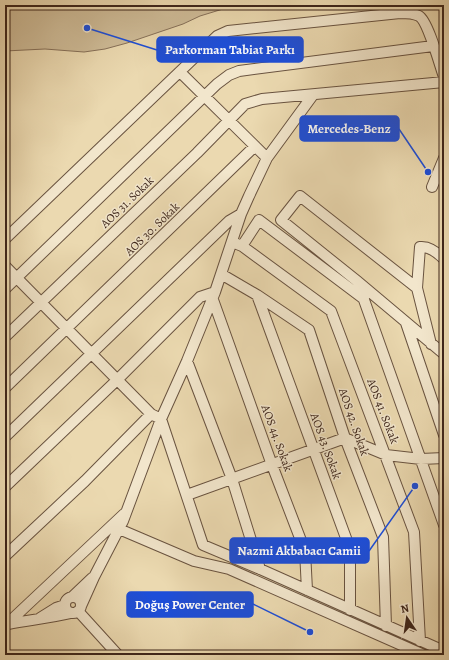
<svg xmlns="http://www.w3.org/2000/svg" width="449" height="660" font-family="Alegreya,serif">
	<rect width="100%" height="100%" fill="#ebd9b0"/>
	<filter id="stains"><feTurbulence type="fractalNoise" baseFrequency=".005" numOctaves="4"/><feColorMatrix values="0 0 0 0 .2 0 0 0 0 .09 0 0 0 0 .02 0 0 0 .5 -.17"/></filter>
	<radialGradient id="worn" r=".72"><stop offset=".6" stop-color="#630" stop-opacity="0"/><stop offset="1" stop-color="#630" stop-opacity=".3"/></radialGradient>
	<path fill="#cebb97" stroke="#867059" d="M5 5H236L200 16 183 24 127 43 105 49 84 52 45 49 5 51Z"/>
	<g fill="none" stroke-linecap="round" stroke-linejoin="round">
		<g stroke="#695340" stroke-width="12">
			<path id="minor" d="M180 72 267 158
				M432 187 444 158
				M5 239 217 36 228 31 400 13C406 13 413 13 419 16 428 21 440 66 444 77
				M232 242 242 246 331 311 414 532 420 641
				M242 246 259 220 364 299
				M5 266 151 414 161 419 203 545 260 569 444 651
				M221 274 257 295 309 330 345 438 383 537 386 626
				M358 283 444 525
				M417 288 300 196 281 220 357 281 444 354
				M5 289 217 84 229 75 239 71 433 46
				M257 295 350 549V610
				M212 297 272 465 305 551 307 590
				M406 323 444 435
				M5 337 197 153 245 104 262 99 444 82
				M431 344 417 288 420 247C429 246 438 253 444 259
				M187 361 232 479 260 569
				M5 388 255 146
				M5 437 229 221 241 214
				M5 487 117 380 200 297 215 292
				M187 495 345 438 386 455 421 459 444 458
				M119 529 194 561 229 569 424 655
				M5 556 85 481 151 414
				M72 597 92 578
				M65 605a8 8 0 1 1 16 0a8 8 0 1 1-16 0Z
				M81 606 94 577 123 521 161 419 187 361 215 292 241 214 249 196 267 158 313 95
				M78 611 118 655
				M40 618 56 608 65 605
				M7 624 124 514
				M8 624C29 620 50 618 71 613"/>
		</g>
		<use href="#minor" stroke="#f2e6cc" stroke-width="10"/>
	</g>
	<g text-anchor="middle" stroke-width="3" stroke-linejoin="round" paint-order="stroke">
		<g font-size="12" fill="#3e261b" stroke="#f2e6cc">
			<text transform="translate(127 202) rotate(-44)" y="4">AOS 31. Sokak</text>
			<text transform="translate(152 229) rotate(-44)" y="4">AOS 30. Sokak</text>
			<text transform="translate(383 411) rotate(69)" y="4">AOS 41. Sokak</text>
			<text transform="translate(354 422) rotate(71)" y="4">AOS 42. Sokak</text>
			<text transform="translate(277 438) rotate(70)" y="4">AOS 44. Sokak</text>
			<text transform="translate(326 446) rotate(70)" y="4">AOS 43. Sokak</text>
		</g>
	</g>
	<path fill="none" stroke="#1d4ed8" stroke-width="1.5" d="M87 28L157 50M428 172L399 129M415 486L369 551M310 632L253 604"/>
	<g fill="#1d4ed8" stroke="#f2e6cc" stroke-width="1.5">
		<circle cx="87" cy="28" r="4"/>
		<circle cx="428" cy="172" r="4"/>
		<circle cx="415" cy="486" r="4"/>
		<circle cx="310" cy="632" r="4"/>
	</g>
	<g fill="#1d4ed8" stroke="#1d4ed8" stroke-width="1.5">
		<rect x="157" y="37" width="146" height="25" rx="4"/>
		<rect x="300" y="116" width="99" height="25" rx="4"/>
		<rect x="230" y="538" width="139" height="25" rx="4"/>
		<rect x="127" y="592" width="126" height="25" rx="4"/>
	</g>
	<g font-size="13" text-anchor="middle" font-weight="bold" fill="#fff">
		<text x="230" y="54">Parkorman Tabiat Parkı</text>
		<text x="349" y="133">Mercedes-Benz</text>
		<text x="299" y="555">Nazmi Akbabacı Camii</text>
		<text x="190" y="609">Doğuş Power Center</text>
	</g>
	<rect width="449" height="660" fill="none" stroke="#ebd9b0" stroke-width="20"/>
	<rect x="6" y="6" width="437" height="648" fill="none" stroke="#3e261b" stroke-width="2"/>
	<rect x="10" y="10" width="429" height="640" fill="none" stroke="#3e261b"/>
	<g transform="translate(407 618) rotate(347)" stroke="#f2e6cc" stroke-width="3" paint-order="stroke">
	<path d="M0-3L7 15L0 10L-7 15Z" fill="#3e261b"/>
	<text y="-6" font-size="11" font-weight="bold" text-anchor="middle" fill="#3e261b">N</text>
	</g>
	<rect width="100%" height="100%" filter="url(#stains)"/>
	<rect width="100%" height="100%" fill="url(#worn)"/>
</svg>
